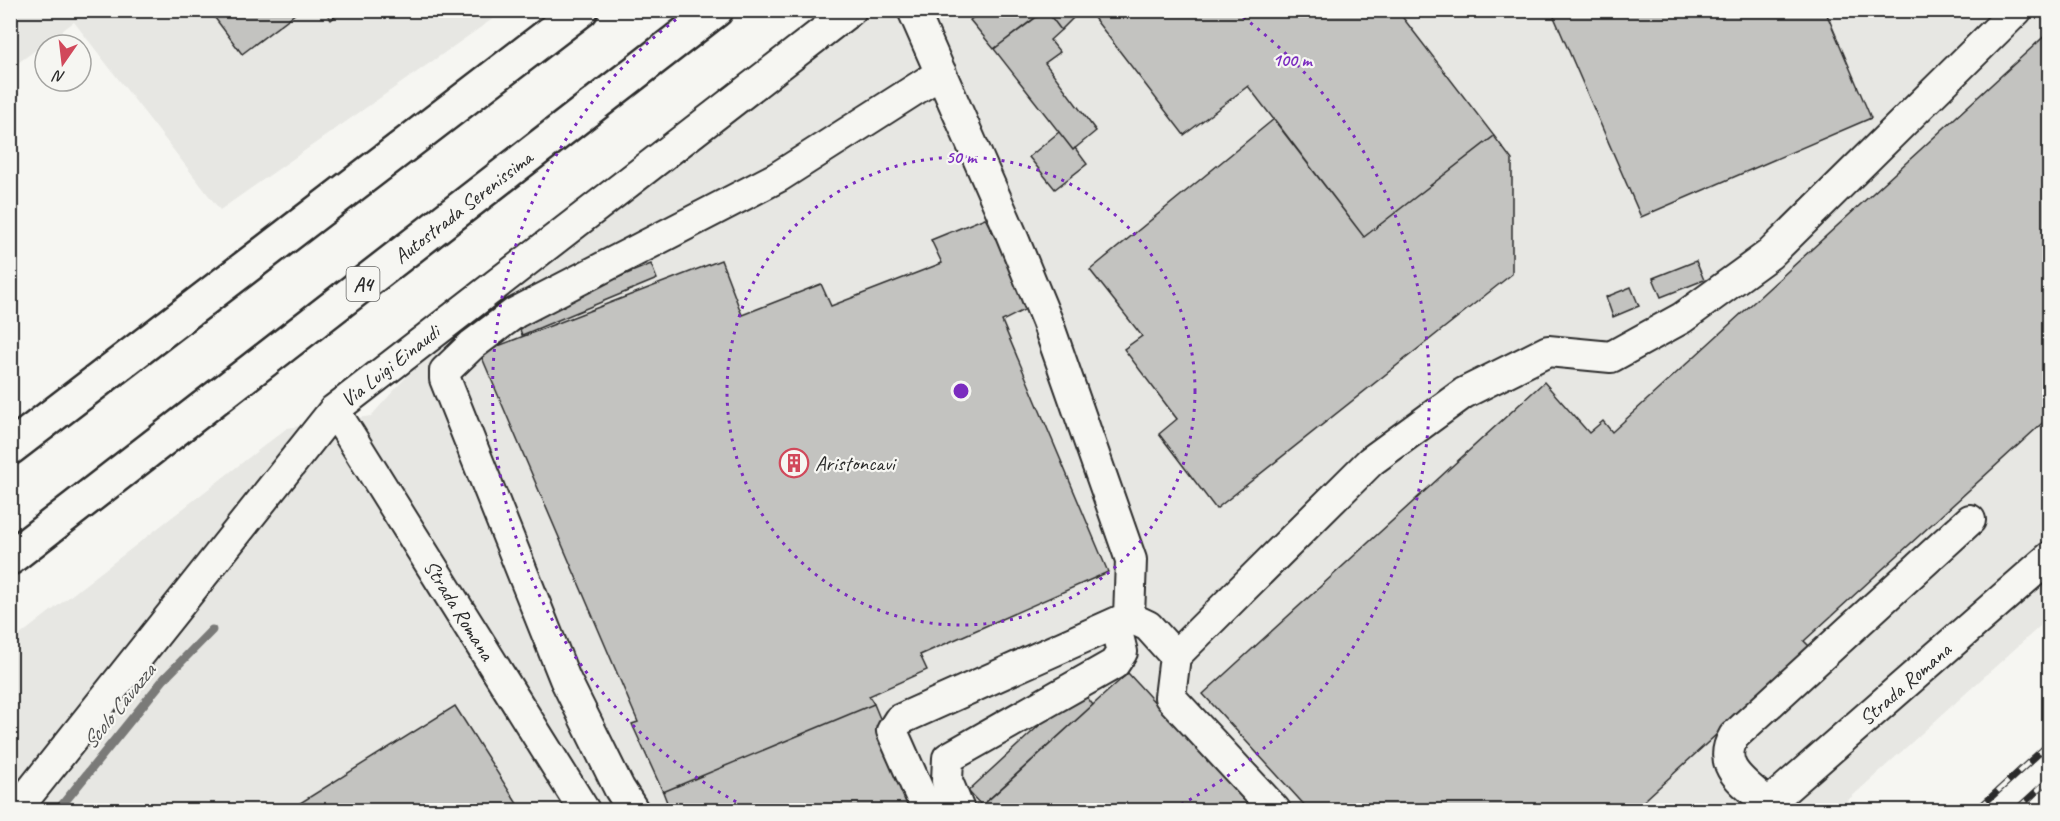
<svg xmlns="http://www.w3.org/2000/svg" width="2060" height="821" font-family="Caveat,sans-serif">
	<rect width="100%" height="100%" fill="#f6f6f2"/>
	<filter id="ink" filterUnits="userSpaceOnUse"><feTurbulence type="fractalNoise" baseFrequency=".0167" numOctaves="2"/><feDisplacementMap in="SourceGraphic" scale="12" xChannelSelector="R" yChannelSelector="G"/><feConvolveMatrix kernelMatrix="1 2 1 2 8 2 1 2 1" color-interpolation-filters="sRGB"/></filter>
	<g filter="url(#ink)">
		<path fill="#e7e7e3" d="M11 11H504L220 210 74 22 11 68Z
			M874 11H2049V618L1837 810H11V642L287 428 371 416 432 348 805 67Z"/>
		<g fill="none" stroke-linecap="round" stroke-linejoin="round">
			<path stroke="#7a7a78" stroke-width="9" d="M58 810 164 679 212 630"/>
		</g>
		<path fill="#c3c3c0" stroke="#2b2b2b" stroke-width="1.5" d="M209 10H300L242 54Z
			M324 10H343L331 20Z
			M983 10H1045L994 49 970 20Z
			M1046 10H1081L1061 30Z
			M1046 10 1061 30 1050 40 1060 52 1045 63 1096 131 1073 150 994 49Z
			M1088 10H1397L1494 136 1364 237 1248 86 1184 135Z
			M1551 10H1825L1871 118 1641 217Z
			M2050 31V416L1804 641 1811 648 1634 810H1309L1203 694 1544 382 1589 433 1603 421 1612 432Z
			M1274 119 1364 237 1494 136 1512 160V274L1216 509 1159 434 1177 419 1124 349 1142 336 1090 270Z
			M1059 132 1073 150 1075 148 1087 164 1055 189 1029 157Z
			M985 218 995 238H1000L1034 305 1002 321 1108 572 920 655 927 670 869 696 874 704 663 792 632 724 638 722 480 353 721 260 742 315 821 284 831 306 942 263 931 240Z
			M1696 261 1704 280 1661 297 1653 278Z
			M651 264 657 279 522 335 516 319Z
			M1631 287 1639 306 1613 317 1606 297Z
			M1128 673 1253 810H977Z
			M1080 688 1093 705 982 806 968 791Z
			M874 704 918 810H670L663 792Z
			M455 706 521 810H289Z"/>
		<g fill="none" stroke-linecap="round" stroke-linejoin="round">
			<g stroke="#2b2b2b" stroke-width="34">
				<path id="minor" d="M913 10 1010 231 1047 321 1131 560 1129 617 899 720 892 731 927 810
					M334 410 584 810
					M1129 617 1148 626 1175 656
					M1768 804C1747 784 1715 768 1734 736L1970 520
					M16 810 334 410 851 10
					M633 810 619 788 565 679 445 379V371L472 345 515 313 778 177 941 73
					M959 810 947 781 948 758 1114 664 1122 652 1115 624
					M1275 810 1170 697 1175 656 1371 461 1464 393 1548 351 1611 357 1682 318 1770 254 2017 10
					M1761 810 2050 557"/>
			</g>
			<g stroke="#2b2b2b" stroke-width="38">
				<path id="highway" d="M10 448 581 10
					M10 558 716 10"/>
			</g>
			<use href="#minor" stroke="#f6f6f2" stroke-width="30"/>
			<use href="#highway" stroke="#f6f6f2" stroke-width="33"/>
			<g stroke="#2b2b2b" stroke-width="7">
				<path id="rail" d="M1977 810 2050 743
					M2016 810 2050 779"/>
			</g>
			<use href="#rail" stroke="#f6f6f2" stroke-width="4.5" stroke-dasharray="14" stroke-linecap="butt"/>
		</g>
	</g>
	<g fill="none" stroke="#7b2cbf" stroke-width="3" stroke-dasharray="3 6">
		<circle cx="961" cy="391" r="234"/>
		<path d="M752 810A468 468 0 0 1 686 12M1236 12A468 468 0 0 1 1170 810"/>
	</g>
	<defs>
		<g id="building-ring" transform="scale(1.5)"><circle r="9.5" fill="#f6f6f2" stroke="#d1495b" stroke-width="1.5"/><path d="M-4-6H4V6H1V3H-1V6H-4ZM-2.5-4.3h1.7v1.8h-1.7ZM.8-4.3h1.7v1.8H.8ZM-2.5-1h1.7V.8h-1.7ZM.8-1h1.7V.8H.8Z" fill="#d1495b"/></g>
	</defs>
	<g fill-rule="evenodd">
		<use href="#building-ring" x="794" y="463"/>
	</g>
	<g text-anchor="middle" stroke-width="4.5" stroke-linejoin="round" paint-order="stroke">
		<rect fill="#f6f6f2" stroke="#686867" stroke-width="1.5" x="346.5" y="267" width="33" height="34" rx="4.5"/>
		<g font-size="20" font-weight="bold" fill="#2b2b2b">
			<text x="363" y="291">A4</text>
		</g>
		<g font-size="21" fill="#2b2b2b" stroke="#f6f6f2">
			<text transform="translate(463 207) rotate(-38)" y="7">Autostrada Serenissima</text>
			<text transform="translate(390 366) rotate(-38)" y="7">Via Luigi Einaudi</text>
			<text transform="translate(459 610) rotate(58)" y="7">Strada Romana</text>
			<text transform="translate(1905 684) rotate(-41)" y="7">Strada Romana</text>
		</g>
		<g font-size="21" fill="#2b2b2b" stroke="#f6f6f2" text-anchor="start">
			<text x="815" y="470">Aristoncavi</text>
		</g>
		<g font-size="22" font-style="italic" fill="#525251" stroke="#f6f6f2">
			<text transform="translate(118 706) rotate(-51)" y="8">Scolo Cavazza</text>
		</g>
	</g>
	<circle cx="961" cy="391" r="9" fill="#7b2cbf" stroke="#f6f6f2" stroke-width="3"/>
	<g font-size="18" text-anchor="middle" font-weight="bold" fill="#7b2cbf" stroke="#f6f6f2" stroke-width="4.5" stroke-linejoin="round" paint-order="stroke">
		<text x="1292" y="66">100 m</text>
		<text x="961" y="163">50 m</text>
	</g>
	<rect width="2060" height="821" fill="none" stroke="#f6f6f2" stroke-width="36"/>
	<rect x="18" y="18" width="2024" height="785" fill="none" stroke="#2b2b2b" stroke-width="2" filter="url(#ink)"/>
	<g transform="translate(63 63) rotate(194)"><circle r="28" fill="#f6f6f2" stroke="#a5a5a2" stroke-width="1.5"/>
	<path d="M0-4.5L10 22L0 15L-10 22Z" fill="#d1495b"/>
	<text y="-9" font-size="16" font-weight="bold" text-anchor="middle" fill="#2b2b2b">N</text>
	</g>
</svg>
